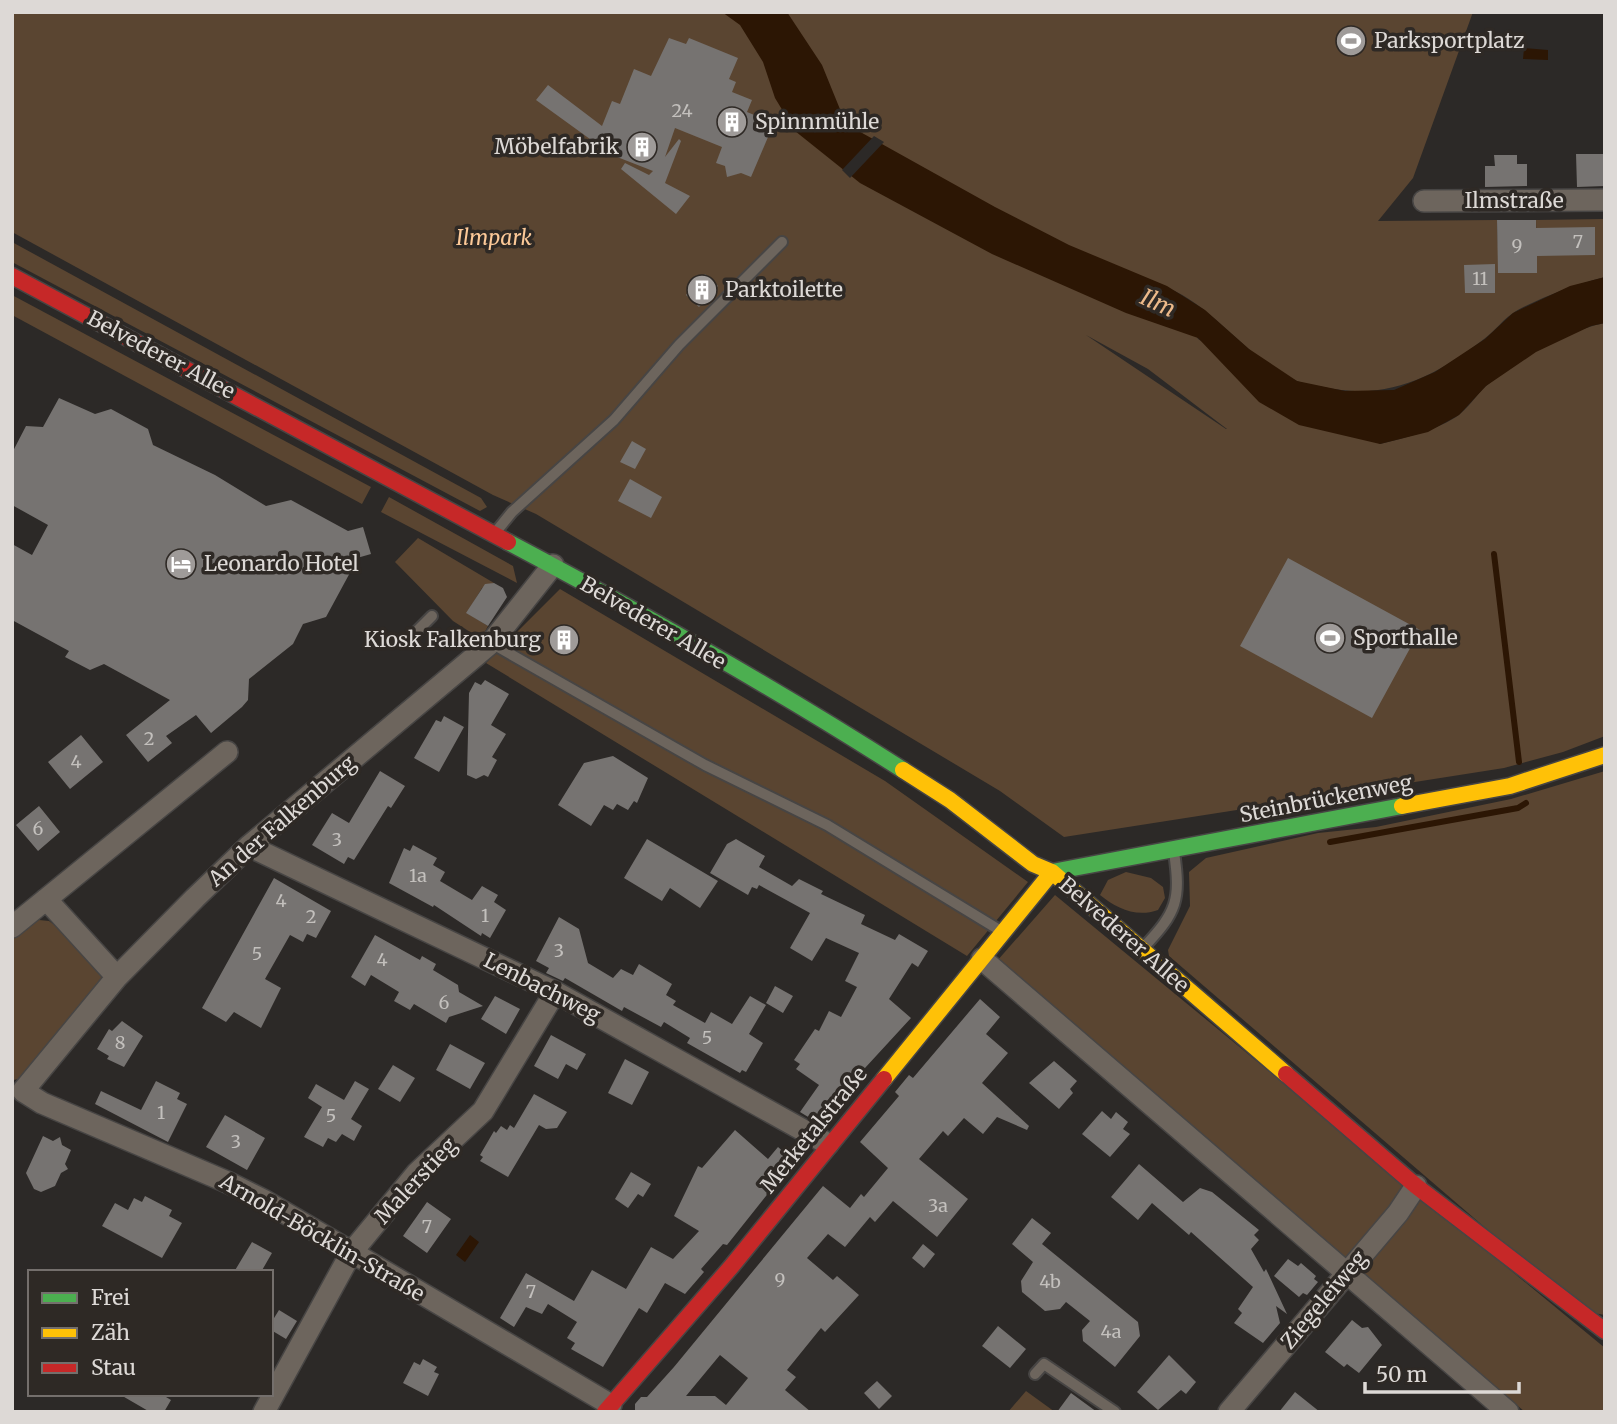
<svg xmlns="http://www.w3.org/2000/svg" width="1617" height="1424" font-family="Merriweather,serif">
	<rect width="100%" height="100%" fill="#2c2927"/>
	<path fill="#5a4531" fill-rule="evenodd" d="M12 12H1473L1413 178 1378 221 1497 220 1499 273 1537 272 1536 220 1605 219V277C1574 285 1544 296 1516 311 1504 318 1495 331 1484 339 1433 378 1387 401 1323 387 1315 385 1304 384 1297 381 1248 360 1216 308 1168 288L1198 339 1380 444C1407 437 1432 432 1456 417 1468 409 1476 395 1486 386 1518 359 1564 331 1605 323V736L1563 752 1504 768 1064 837 1000 791 536 514 493 495 12 232ZM1086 335 1148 369 1227 429H1226Z
		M12 242 481 498 487 507 480 511 12 262Z
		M12 295 371 487 362 504 12 315Z
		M389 497 513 566 517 583 381 512Z
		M418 538 494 583 482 588 467 613 488 626 481 639 453 621 395 562Z
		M560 589 885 781 1028 882 967 956 486 663Z
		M1605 771V1315L1582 1311 1169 956 1168 950 1190 906 1189 872 1206 858 1318 833 1376 827 1511 799Z
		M1126 872 1151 878 1163 887 1165 898 1158 910C1136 918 1116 908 1100 895L1108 880Z
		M1055 895 1605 1348V1412H1525L997 961Z
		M39 920 49 921 57 927 101 975V981L19 1079 13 1080 12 937 28 924Z
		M1026 1391 1055 1412H1008Z"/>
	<path fill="#2c1604" d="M722 12H787L822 65 846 124 995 207 1069 245 1167 286 1205 310 1249 349 1297 381 1345 391 1394 390 1435 372 1485 339 1513 313 1570 286 1605 277V323L1591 326 1536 352 1486 386 1459 415 1428 432 1380 444 1299 425 1259 402 1198 338 1126 313 992 254 860 183 795 131 775 98 763 62 740 25Z
		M1524 48 1548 50V60L1523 59Z
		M470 1235 479 1242 465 1262 456 1255Z"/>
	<path fill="#2c2927" d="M874 136 884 142 850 178 842 170Z"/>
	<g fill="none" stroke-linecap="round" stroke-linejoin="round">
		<path stroke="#2c1604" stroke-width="6" d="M1494 554 1519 762
			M1330 842 1518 808 1526 803"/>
	</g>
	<path fill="#767371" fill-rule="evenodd" d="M669 38 686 44 689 38 738 58 729 79 736 82 732 92 752 100 747 112 774 123 751 177 741 173 727 177 725 166 716 163 722 147 675 128 665 157 679 139 681 141 665 183 690 196 676 214 621 169 625 163 649 175 653 171 612 155 536 100 548 85 602 126 612 101 620 104 634 69 651 76Z
		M1576 154H1605V186L1577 187Z
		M1494 155H1517V164H1527V186L1485 187V166H1495Z
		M1497 220H1536V228L1595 227V255L1537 256V273H1498Z
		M1495 264V293H1465L1464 265Z
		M705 274 718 286 699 307 686 295Z
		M59 398 95 414 111 409 148 429 153 445 215 475 266 506 291 500 348 531 363 527 371 554 350 560 352 569 326 617 303 624 293 644 249 679 248 700 242 707 211 733 196 715 166 736 172 743 148 762 126 735 170 700 104 664 90 670 65 657 69 651 12 620V544L32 555 48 525 12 505V453L26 426 43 427Z
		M632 441 646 449 635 469 620 462Z
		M630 479 662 497 651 518 618 501Z
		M1288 558 1420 630 1372 718 1240 646Z
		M494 583 503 588 507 597 488 626 466 613 485 584Z
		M485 680 509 694 491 725 506 734 492 757 497 760 488 777 484 775 476 779 467 775 469 693 475 682 481 685Z
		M444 716 464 727 439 772 414 758 436 720 441 722Z
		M81 735 103 762 70 789 48 762Z
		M613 756 648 778 637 803 634 801 628 810 617 804 613 810 604 805 591 826 558 805 584 763Z
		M380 771 405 786 391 808 388 806 354 860 348 857 344 864 312 845 332 813 349 823Z
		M39 806 60 832 38 851 16 825Z
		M647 839 718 881 700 908 670 888 662 901 624 878Z
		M736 839 765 856 759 867 792 886 799 879 823 891 821 894 865 915 861 924 895 940 899 934 928 951 918 967 912 963 889 999 911 1018 842 1093 847 1097 823 1126 800 1112 819 1085 796 1069 800 1064 794 1060 815 1029 819 1031 829 1011 841 1017 857 987 845 981 859 953 826 938 812 961 790 948 810 913 759 885 757 889 752 887 748 895 710 873 727 844Z
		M413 845 437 858 433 865 445 872 440 881 472 900 482 886 498 895 494 902 506 910 490 938 482 933 481 936 434 905 433 907 389 883 404 848 410 851Z
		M274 878 331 911 316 938 307 934 303 942 290 935 265 979 281 988 261 1028 234 1012 226 1022 202 1008Z
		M559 917 579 929 588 963 613 978 621 969 633 975 639 964 672 984 666 995 676 1001 673 1005 705 1023 711 1012 732 1024 750 996 766 1005 749 1034 763 1043 746 1072 742 1070 740 1073 687 1043 690 1038 664 1022 661 1027 624 1007 622 1011 565 978 563 981 546 973 549 968 536 961Z
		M375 935 420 960 422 956 436 964 433 970 458 985 459 992 483 1006 449 1017 446 1023 414 1004 410 1010 394 1001 399 992 371 975 365 986 351 977Z
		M775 986 793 996 783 1013 766 1003Z
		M495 996 520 1009 506 1034 481 1019Z
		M980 999 1000 1017 986 1034 1008 1053 982 1083 1029 1126 1027 1130 997 1117 983 1134 964 1118 948 1136 943 1131 919 1159 968 1199 937 1237 893 1201 875 1222 870 1217 845 1247 828 1234 807 1258 833 1280 837 1276 859 1295 825 1332 821 1328 787 1370 796 1377 785 1390 811 1412H635V1404L641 1397H647L674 1367 823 1186 850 1208 861 1194 864 1197 888 1168 860 1142 899 1096 895 1092 909 1075 913 1078ZM720 1355 748 1378 726 1405 715 1396H686Z
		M122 1021 143 1036 124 1067 107 1059 109 1056 97 1049 109 1029 112 1031Z
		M551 1035 586 1054 577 1070 566 1064 558 1079 534 1066Z
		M450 1044 485 1063 470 1089 436 1070Z
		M625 1059 649 1072 632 1105 608 1093Z
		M1054 1061 1077 1081 1070 1089 1073 1093 1059 1109 1029 1083Z
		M393 1065 415 1078 400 1102 378 1089Z
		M156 1081 180 1093 177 1099 187 1104 168 1142 95 1104 101 1091 141 1110Z
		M355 1081 369 1089 351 1119 362 1126 354 1141 342 1134 336 1142 328 1138 323 1147 304 1137 322 1107 308 1098 316 1084 344 1100Z
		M534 1094 567 1112 557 1128 546 1129 539 1125 508 1177 480 1161 483 1157 480 1155 494 1131 496 1133 501 1126 507 1130 510 1125 514 1128Z
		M1102 1111 1111 1119 1116 1112 1128 1122 1123 1129 1130 1134 1110 1157 1082 1134Z
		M225 1115 265 1138 247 1170 206 1147Z
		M735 1130 768 1159 778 1147 794 1161 727 1245 723 1244 701 1269 704 1272 685 1294 665 1283 647 1313 639 1308 603 1367 571 1349 575 1343 567 1338 577 1322 548 1304 542 1314 526 1307 514 1327 500 1318 526 1273 574 1301 592 1270 626 1289 651 1247 673 1259 699 1231 674 1216 698 1166 702 1168Z
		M43 1136 53 1141 60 1137 62 1145 71 1150 65 1164 68 1169 61 1173 55 1186 41 1192 34 1189 26 1173Z
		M1139 1164 1183 1202 1200 1188 1212 1192 1259 1230 1254 1235 1259 1240 1251 1249 1264 1272 1266 1269 1287 1314 1276 1306 1280 1323 1263 1343 1234 1323 1242 1313 1238 1309 1253 1287 1191 1232 1189 1235 1152 1203 1138 1220 1111 1197Z
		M631 1172 651 1184 643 1197 638 1194 628 1208 615 1199Z
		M145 1196 172 1210 169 1216 182 1223 162 1258 102 1226 115 1203 128 1210 134 1198 142 1202Z
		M427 1202 451 1219 427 1253 403 1236Z
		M1032 1218 1051 1233 1042 1244 1138 1322 1140 1336 1115 1367 1083 1341 1082 1330 1090 1321 1066 1302 1060 1309 1045 1311 1022 1292 1021 1281 1033 1262 1012 1244Z
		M252 1242 272 1253 261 1272H234Z
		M923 1244 935 1254 924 1268 912 1258Z
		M1288 1259 1298 1266 1301 1263 1316 1276 1314 1279 1318 1282 1307 1295 1303 1293 1299 1297 1274 1276Z
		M279 1310 297 1321 286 1339 271 1330V1323Z
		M1352 1320 1362 1328 1368 1327 1382 1345 1359 1373 1347 1364 1344 1367 1325 1352Z
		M998 1326 1026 1349 1010 1368 982 1346Z
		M1169 1355 1196 1382 1186 1394 1181 1390 1158 1410 1137 1392Z
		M423 1359 437 1367 434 1372 439 1374 428 1396 403 1383 414 1362 420 1365Z
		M877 1381 892 1396 879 1409 864 1393Z
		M1295 1392 1320 1412H1279Z
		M1071 1393 1097 1412H1057Z
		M119 1394H161L171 1400 164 1412H150Z"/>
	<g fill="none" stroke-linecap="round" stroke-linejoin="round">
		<g stroke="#474544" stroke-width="14">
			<path id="lane" d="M495 533 512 512 614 420 679 345 782 242
				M415 633 432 616
				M491 643 705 765 827 825 1001 931
				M1144 947C1177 912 1181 900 1174 852
				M1035 1374 1044 1364 1115 1412"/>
		</g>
		<g stroke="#474544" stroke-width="24">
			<path id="street" d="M1424 201 1605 200
				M553 565 491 643 249 846 195 898 117 977 23 1091 42 1103 227 1182 265 1201 611 1405
				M249 846 555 992 828 1144
				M46 899 117 977
				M12 927 227 752
				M982 959 1508 1412
				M264 1412 351 1253 417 1173 483 1111 555 992
				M1229 1412 1398 1213 1416 1186"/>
		</g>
		<g stroke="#474544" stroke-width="19">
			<path id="fast" d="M508 542C642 613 775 688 903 770
				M1052 872 1402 806"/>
		</g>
		<g stroke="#474544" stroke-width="19">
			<path id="slow" d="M903 770 950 800 1033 864 1052 872 1286 1074
				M1402 806 1510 786 1605 755
				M884 1079 1052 872"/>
		</g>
		<g stroke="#474544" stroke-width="19">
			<path id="jam" d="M12 276 508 542
				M1286 1074 1416 1186 1605 1331
				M605 1412 731 1267 884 1079"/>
		</g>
		<use href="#lane" stroke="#6d655d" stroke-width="10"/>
		<use href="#street" stroke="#6d655d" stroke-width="21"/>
		<use href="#fast" stroke="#4caf50" stroke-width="16"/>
		<use href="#slow" stroke="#ffc107" stroke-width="16"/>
		<use href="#jam" stroke="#c62828" stroke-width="16"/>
	</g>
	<defs>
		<g id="stadium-disc" transform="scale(1.575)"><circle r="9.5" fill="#9f9b99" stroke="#2e2925"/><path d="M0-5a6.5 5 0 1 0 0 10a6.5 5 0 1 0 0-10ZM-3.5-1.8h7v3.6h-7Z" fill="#fff"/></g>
		<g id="building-disc" transform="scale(1.575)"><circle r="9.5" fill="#9f9b99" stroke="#2e2925"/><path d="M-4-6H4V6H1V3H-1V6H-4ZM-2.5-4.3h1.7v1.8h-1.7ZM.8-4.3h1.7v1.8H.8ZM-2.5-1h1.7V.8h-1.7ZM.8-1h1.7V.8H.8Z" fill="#fff"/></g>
		<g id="hotel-disc" transform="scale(1.575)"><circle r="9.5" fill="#9f9b99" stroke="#2e2925"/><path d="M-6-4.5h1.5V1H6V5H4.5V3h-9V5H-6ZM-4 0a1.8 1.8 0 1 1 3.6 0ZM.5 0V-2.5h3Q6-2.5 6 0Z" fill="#fff"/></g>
	</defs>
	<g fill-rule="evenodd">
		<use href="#stadium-disc" x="1351" y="41"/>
		<use href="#building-disc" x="732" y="122"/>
		<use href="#building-disc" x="642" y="147"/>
		<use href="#building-disc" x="702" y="290"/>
		<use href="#hotel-disc" x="181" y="564"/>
		<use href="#stadium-disc" x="1330" y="638"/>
		<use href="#building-disc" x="564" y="640"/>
	</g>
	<g text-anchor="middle" stroke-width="7" stroke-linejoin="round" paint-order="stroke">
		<g font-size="18" fill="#c3c0bd">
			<text x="682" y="117">24</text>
			<text x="1578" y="248">7</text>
			<text x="1517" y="252">9</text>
			<text x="1480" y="285">11</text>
			<text x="149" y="745">2</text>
			<text x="76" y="768">4</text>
			<text x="38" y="835">6</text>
			<text x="337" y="846">3</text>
			<text x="418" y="882">1a</text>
			<text x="281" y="907">4</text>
			<text x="485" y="922">1</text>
			<text x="311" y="923">2</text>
			<text x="559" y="957">3</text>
			<text x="257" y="960">5</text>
			<text x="382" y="966">4</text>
			<text x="444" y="1009">6</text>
			<text x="707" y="1044">5</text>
			<text x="120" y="1049">8</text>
			<text x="161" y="1119">1</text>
			<text x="331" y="1122">5</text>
			<text x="236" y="1148">3</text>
			<text x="938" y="1212">3a</text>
			<text x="427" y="1233">7</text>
			<text x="780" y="1286">9</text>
			<text x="1050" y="1288">4b</text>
			<text x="531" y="1298">7</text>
			<text x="1111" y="1338">4a</text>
		</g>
		<g font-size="21" fill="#ddd9d6" stroke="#2e2925" text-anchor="start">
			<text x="1374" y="48">Parksportplatz</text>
			<text x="755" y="129">Spinnmühle</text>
			<text x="619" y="154" text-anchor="end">Möbelfabrik</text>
			<text x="725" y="297">Parktoilette</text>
			<text x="204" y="571">Leonardo Hotel</text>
			<text x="1353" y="645">Sporthalle</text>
			<text x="541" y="647" text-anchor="end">Kiosk Falkenburg</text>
		</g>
		<g font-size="21" fill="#ddd9d6" stroke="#2e2925">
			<text x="1514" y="208">Ilmstraße</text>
			<text transform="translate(161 355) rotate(28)" y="7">Belvederer Allee</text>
			<text transform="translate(653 623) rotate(30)" y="7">Belvederer Allee</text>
			<text transform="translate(1326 799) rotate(-11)" y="7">Steinbrückenweg</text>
			<text transform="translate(282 821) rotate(-41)" y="7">An der Falkenburg</text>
			<text transform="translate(1124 935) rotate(41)" y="7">Belvederer Allee</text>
			<text transform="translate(542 988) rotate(27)" y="7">Lenbachweg</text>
			<text transform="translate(814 1130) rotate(-51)" y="7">Merketalstraße</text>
			<text transform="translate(416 1181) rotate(-47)" y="7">Malerstieg</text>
			<text transform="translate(322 1238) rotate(30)" y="7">Arnold-Böcklin-Straße</text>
			<text transform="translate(1324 1300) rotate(-50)" y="7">Ziegeleiweg</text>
		</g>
		<g font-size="21" font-style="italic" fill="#fcc998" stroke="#2e2925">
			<text x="494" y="245">Ilmpark</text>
		</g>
		<g font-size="23" font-style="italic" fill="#edba8a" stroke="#2e2925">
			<text transform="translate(1158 303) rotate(25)" y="8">Ilm</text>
		</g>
	</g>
	<rect width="1617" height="1424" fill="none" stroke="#ddd9d6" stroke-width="28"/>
	<rect x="28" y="1270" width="245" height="126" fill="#2e2925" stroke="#746f6c" stroke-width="2"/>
	<rect x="42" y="1293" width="35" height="10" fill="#4caf50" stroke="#746f6c" stroke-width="2"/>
	<text x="91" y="1305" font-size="21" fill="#ddd9d6">Frei</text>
	<rect x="42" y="1328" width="35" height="10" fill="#ffc107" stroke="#746f6c" stroke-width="2"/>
	<text x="91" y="1340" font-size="21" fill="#ddd9d6">Zäh</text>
	<rect x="42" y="1363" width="35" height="10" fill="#c62828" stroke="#746f6c" stroke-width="2"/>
	<text x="91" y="1375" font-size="21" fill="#ddd9d6">Stau</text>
	<path d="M1365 1382v10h154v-10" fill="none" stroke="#ddd9d6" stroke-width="3.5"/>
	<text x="1376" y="1382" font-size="21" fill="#ddd9d6" stroke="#2e2925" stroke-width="5" paint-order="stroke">50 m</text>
</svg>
